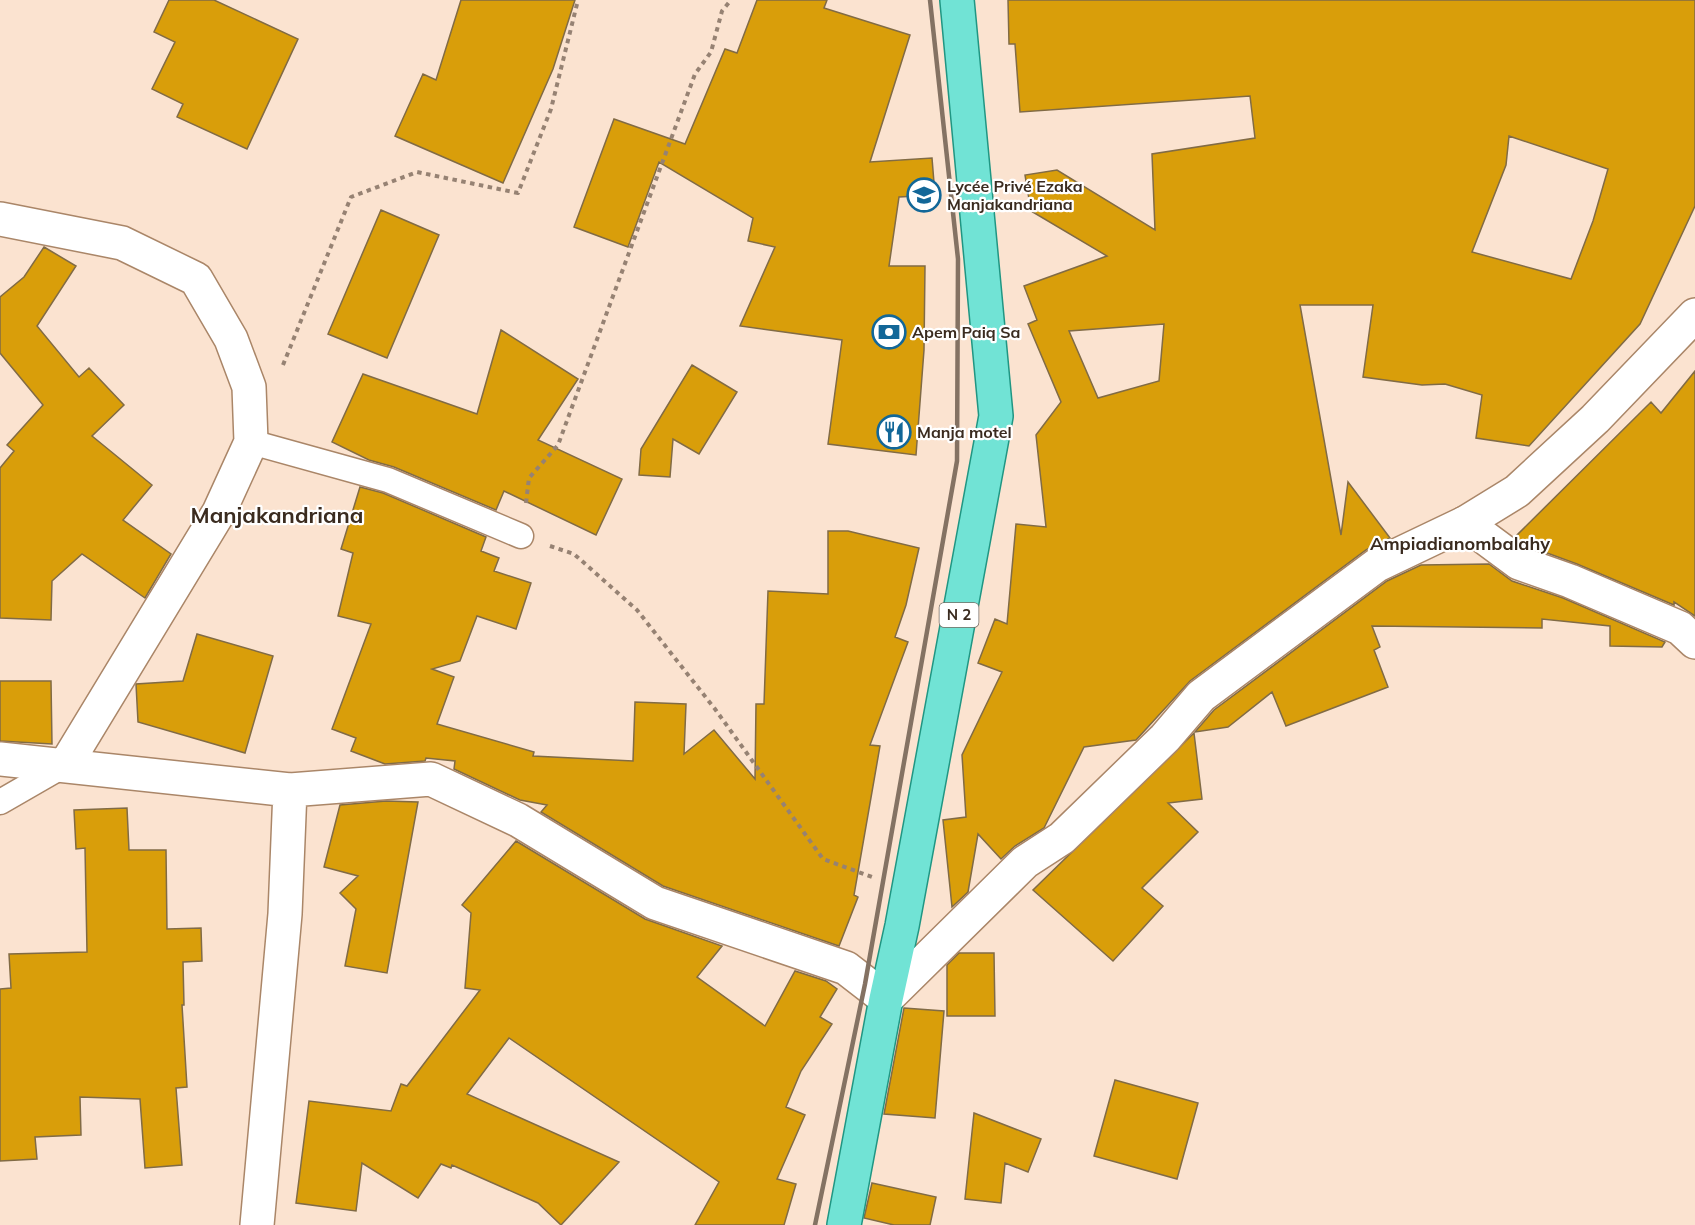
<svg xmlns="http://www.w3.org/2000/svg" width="1695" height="1225" font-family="Mulish,sans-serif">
	<rect width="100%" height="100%" fill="#fbe3d0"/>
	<path fill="#d99e0a" stroke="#816b45" stroke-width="1.5" fill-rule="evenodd" d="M169 0H214L298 39 247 149 177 117 183 104 152 89 175 42 154 32Z
		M461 0H575L553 69 503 183 395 136 423 74 436 80Z
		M757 0H827L824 8 910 35 870 162 932 158 935 195 899 197 889 266H925L924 350 916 455 828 444 842 340 740 326 775 247 748 241 753 218 659 162 628 247 574 227 614 119 685 144 725 49 737 53Z
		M1008 0H1695V206L1640 324 1529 446 1476 438 1482 395 1445 384 1422 385 1363 377 1373 305H1300L1341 535 1348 482 1390 538 1366 550 1190 681 1136 740 1084 747 1044 828 1015 846 1001 859 978 834 968 892 952 907 943 820 966 817 962 755 1002 672 978 663 995 619 1007 624 1016 524 1046 527 1036 435 1061 402 1028 324 1037 320 1024 286 1107 256 1031 211 1025 175 1057 170 1155 230 1152 154 1255 138 1250 96 1020 112 1015 44H1009ZM1509 136 1608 169 1593 221 1571 279 1472 252 1506 165ZM1164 324 1159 381 1098 398 1069 331Z
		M381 210 439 235 387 358 328 334Z
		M44 247 76 266 37 326 79 377 89 368 124 405 92 436 152 485 123 520 171 554 145 598 82 554 52 581 51 620 0 618V468L14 451 7 445 43 405 0 353V297L24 277Z
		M501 330 578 379 538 440 622 479 596 535 504 491 496 510 394 467 369 460 332 442 363 374 477 414Z
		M692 365 737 392 699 454 673 439 670 477 639 475 641 449Z
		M1695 371V616L1674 602V605L1577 564 1528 546 1515 537 1651 402 1661 413Z
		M360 487 383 493 486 537 481 551 499 558 494 571 531 583 516 629 477 616 460 661 432 669 454 677 437 724 534 752 533 756 633 761 635 702 686 704 684 754 714 730 755 779 756 704H764L768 591 828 594V531H848L919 548 906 605 895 637 908 642 870 745 880 746 854 895 858 897 839 946 663 886 541 812 547 805 520 800 454 769 455 761 426 758 425 761 385 764 351 751 356 738 332 729 371 624 338 616 353 553 341 549Z
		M1489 564 1512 581 1563 598 1665 642 1662 647 1610 646V626L1542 619V628L1372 626 1380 647 1374 650 1388 687 1286 726 1272 692 1228 727 1195 732 1214 710 1387 581 1421 565Z
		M197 634 273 656 245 753 138 722 136 684 183 681Z
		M0 681H51L52 744 0 741Z
		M1194 733 1202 799 1168 803 1198 832 1142 888 1163 906 1113 961 1033 890Z
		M386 801 418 802 387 973 345 966 356 909 340 893 358 876 324 867 340 805Z
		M127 808 129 850H166L167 929 201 928 202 961 183 962 184 1005H182L187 1087 176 1088 182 1165 145 1168 140 1099 80 1097 81 1135 35 1137 37 1159 0 1161V989L11 988 9 954 87 952 85 848 76 849 74 810Z
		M516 841 645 919 722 946 697 977 765 1026 795 971 826 981 837 989 820 1017 832 1024 801 1071 786 1107 805 1115 777 1179 796 1184 784 1225H695L719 1182 509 1038 467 1094 619 1162 561 1225 538 1203 452 1165 451 1168 441 1164 418 1198 362 1163 356 1211 296 1203 309 1101 391 1111 401 1084 407 1086 480 990 465 988 471 913 462 905Z
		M959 953H994L995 1016H947V965Z
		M904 1008 944 1011 935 1118 884 1114Z
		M1115 1080 1198 1103 1177 1179 1094 1156Z
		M974 1113 1041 1139 1028 1172 1005 1163 1001 1203 965 1199Z
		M872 1183 936 1197 930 1225H894L864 1218Z"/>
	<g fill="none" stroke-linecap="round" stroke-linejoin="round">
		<g stroke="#aa8668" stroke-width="27">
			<path id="service" d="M251 442 388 480 521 536
				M0 802 66 764"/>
		</g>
		<g stroke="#aa8668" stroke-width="36">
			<path id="minor" d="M0 219 122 243 196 279 231 339 249 387 251 442 219 512 66 764
				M1465 523 1519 563 1570 581 1680 628 1695 642
				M0 759 290 790 285 914 257 1225
				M290 790 431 779 518 820 655 903 846 968 886 999"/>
		</g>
		<g stroke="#aa8668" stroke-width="36">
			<path id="tertiary" d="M886 999 1025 862 1062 838 1165 738 1201 696 1377 565 1465 523 1517 491 1595 419 1695 315"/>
		</g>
		<g stroke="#209683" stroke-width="36">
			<path id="primary" d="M844 1225 886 999 902 926 996 416 957 0"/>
		</g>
		<path stroke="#968273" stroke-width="4" stroke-dasharray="4.5 4.5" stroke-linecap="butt" d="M283 365 351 197 417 172 518 193 551 109 578 0
			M526 503 529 478 558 445 695 74 711 52 722 11 731 0
			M550 546 574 554 637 610 715 709 823 859 872 877"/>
		<use href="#service" stroke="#fff" stroke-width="24"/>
		<use href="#minor" stroke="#fff" stroke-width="33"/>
		<use href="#tertiary" stroke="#fff" stroke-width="33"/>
		<use href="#primary" stroke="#71e3d5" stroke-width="33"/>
		<path stroke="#847263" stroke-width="4.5" d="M815 1225 865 984 957 461 958 259 930 0"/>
	</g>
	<defs>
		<g id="school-ring" transform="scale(1.725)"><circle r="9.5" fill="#fff" stroke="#126798" stroke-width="1.5"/><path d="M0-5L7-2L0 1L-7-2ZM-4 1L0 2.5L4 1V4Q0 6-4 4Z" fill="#126798"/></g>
		<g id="bank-ring" transform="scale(1.725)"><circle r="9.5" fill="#fff" stroke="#126798" stroke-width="1.5"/><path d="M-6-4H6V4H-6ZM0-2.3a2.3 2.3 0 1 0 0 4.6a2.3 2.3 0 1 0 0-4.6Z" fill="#126798"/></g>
		<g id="restaurant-ring" transform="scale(1.725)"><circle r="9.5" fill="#fff" stroke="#126798" stroke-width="1.5"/><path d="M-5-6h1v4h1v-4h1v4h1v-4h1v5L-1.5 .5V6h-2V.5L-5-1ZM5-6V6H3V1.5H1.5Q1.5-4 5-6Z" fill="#126798"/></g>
	</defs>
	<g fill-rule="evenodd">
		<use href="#school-ring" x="924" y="195"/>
		<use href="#bank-ring" x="889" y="332"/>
		<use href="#restaurant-ring" x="894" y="432"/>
	</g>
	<g text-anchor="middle" stroke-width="4.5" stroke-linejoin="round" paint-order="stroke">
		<rect fill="#fff" stroke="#756b62" stroke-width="1.5" x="939.5" y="603" width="39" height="24" rx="4.5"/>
		<g font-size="15" font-weight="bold" fill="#3a2b1f">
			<text x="959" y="620">N 2</text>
		</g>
		<g font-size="16" font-weight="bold" fill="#3a2b1f" stroke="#fff" text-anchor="start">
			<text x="947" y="192">Lycée Privé Ezaka<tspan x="947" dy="18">Manjakandriana</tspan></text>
			<text x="912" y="338">Apem Paiq Sa</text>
			<text x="917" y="438">Manja motel</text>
		</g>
		<g font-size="18" font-weight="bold" fill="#3a2b1f" stroke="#fff">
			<text x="1460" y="550">Ampiadianombalahy</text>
		</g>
		<g font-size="22" font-weight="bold" fill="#3a2b1f" stroke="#fff">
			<text x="277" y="523">Manjakandriana</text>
		</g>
	</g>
</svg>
